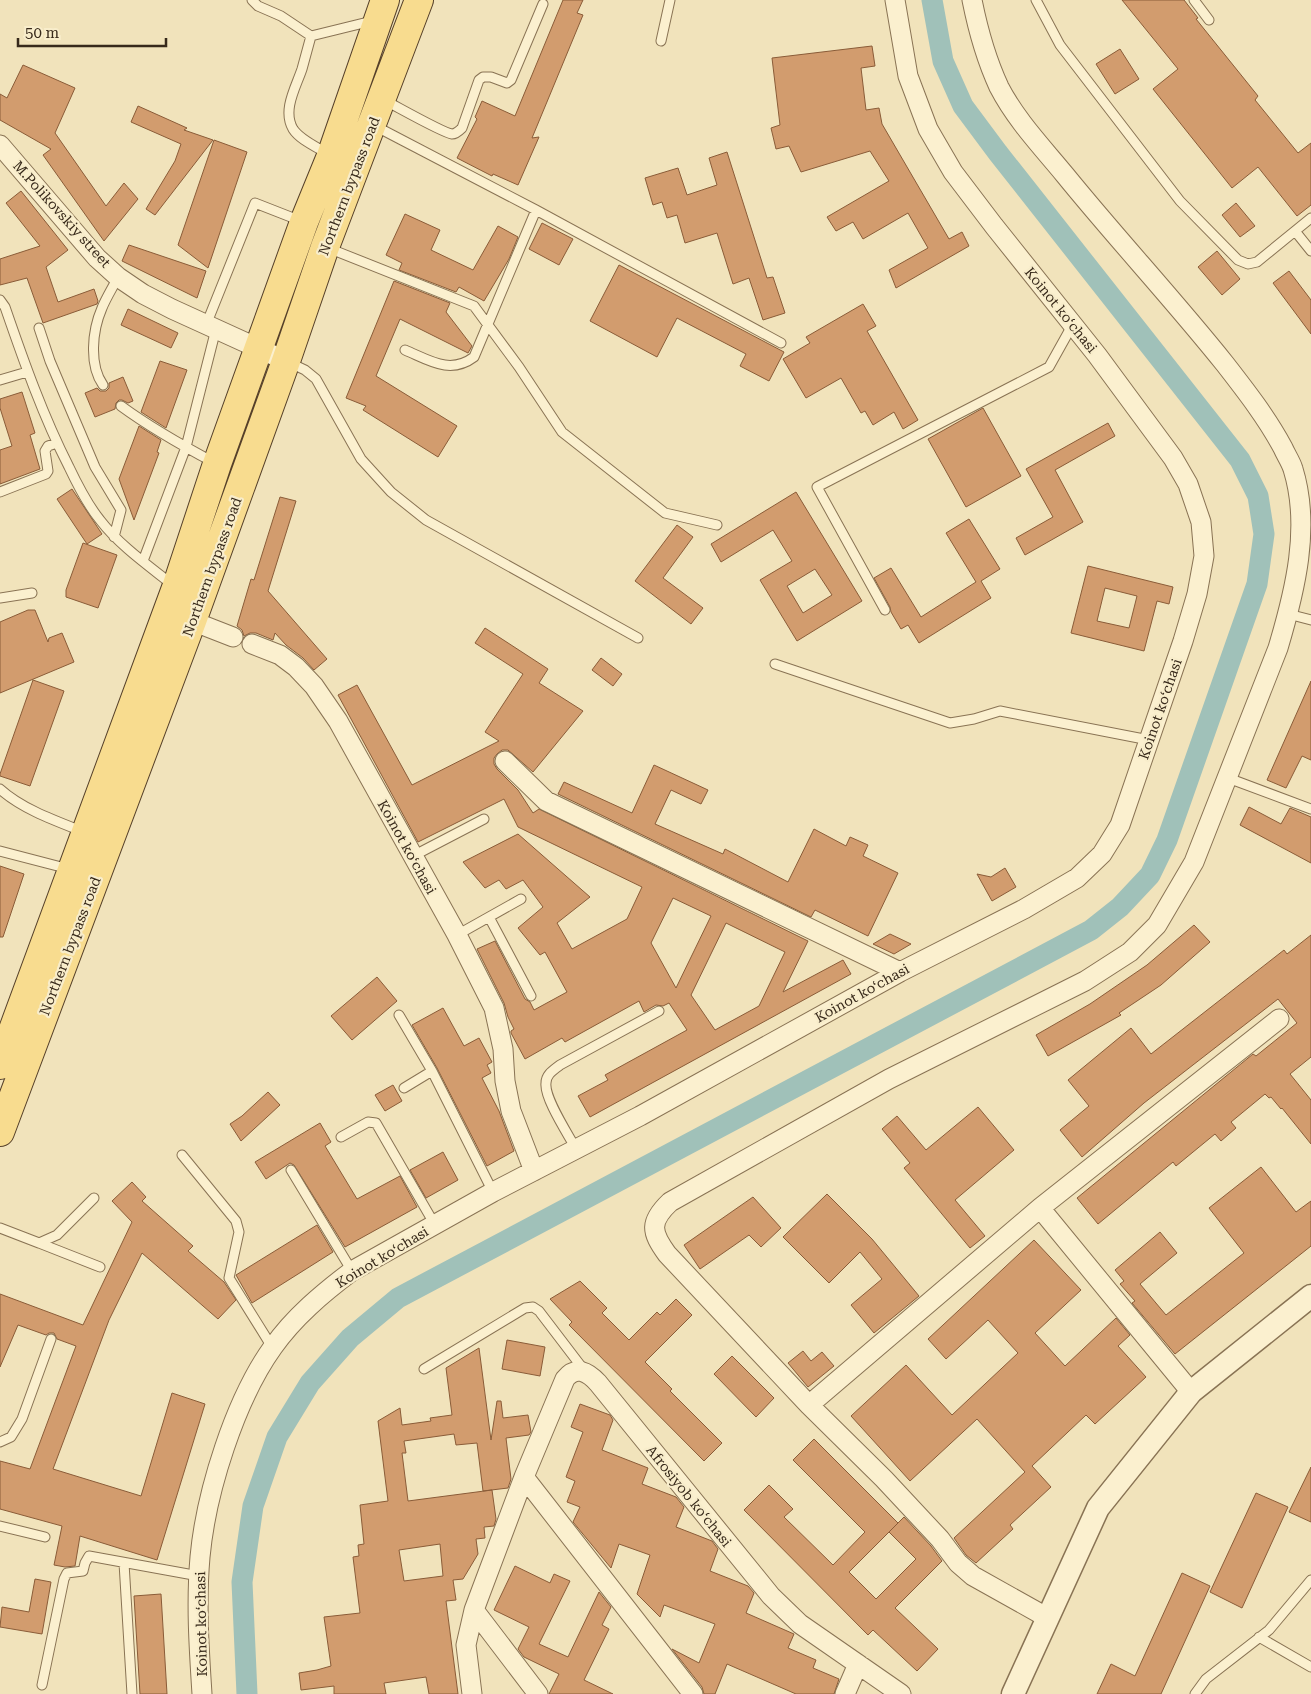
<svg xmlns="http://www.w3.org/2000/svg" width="1311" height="1694" font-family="'Roboto Serif',serif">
	<rect width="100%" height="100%" fill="#f1e3bb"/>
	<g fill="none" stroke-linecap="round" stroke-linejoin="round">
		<path stroke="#a0c1b9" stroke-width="21" d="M247 1694 242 1582 253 1506 277 1437 310 1383 350 1338 398 1298 1091 930 1120 907 1150 875 1167 840 1257 584 1264 534 1258 496 1240 460 998 153 963 106 943 61 932 0"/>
	</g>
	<path fill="#d29c6e" stroke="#8a5c38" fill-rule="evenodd" d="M563 0H583L577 13 583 15 532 138 539 137 518 185 493 174 492 176 457 158 477 119 475 117 482 101 515 116Z
		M1122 0H1184L1198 18 1196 19 1258 96 1255 100 1298 153 1311 143V205L1297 216 1258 167 1232 188 1153 89 1178 69Z
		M872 46 875 66 861 68 866 110 879 108 882 124 949 239 962 232 969 246 896 288 889 270 928 248 908 213 863 239 853 222 836 231 827 217 889 181 870 151 801 172 789 146 776 149 771 128 780 125 772 58Z
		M1120 49 1139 79 1115 94 1096 64Z
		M23 65 75 88 55 133 106 206 124 183 138 199 104 241 43 155 51 149 0 120V94L7 98Z
		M138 106 187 128 184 130 213 140 155 215 146 209 175 161 181 144 131 122Z
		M214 140 247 152 208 268 178 245Z
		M727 152 767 278 773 277 785 313 763 320 749 278 733 284 717 233 685 243 677 215 667 218 662 202 653 205 645 178 678 168 687 195 717 185 709 158Z
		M21 191 68 250 46 267 58 302 94 289 98 301 97 304 43 323 27 278 0 285V259L40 246 6 203Z
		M1236 203 1255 226 1240 237 1222 215Z
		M405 214 440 230 431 250 473 270 498 226 518 237 509 259 484 301 459 287 456 292 399 270 402 263 386 255Z
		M542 223 573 239 559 265 529 249Z
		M129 245 206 271 197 298 122 261Z
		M1217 251 1240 279 1222 295 1198 267Z
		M619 265 784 352 769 381 740 366 746 354 677 318 657 357 590 321Z
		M1289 271 1311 300V334L1273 283Z
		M394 281 450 303 446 312 472 346 468 353 400 319 376 376 457 426 438 457 363 410 366 406 346 398Z
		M863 304 876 326 867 331 918 420 903 429 894 412 873 425 865 411 861 413 841 378 806 398 783 359 810 343 806 337Z
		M128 309 178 333 171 348 121 325Z
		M160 361 187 370 166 428 141 412Z
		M123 377 133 401 128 403 122 400H119L116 403 115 409 95 417 85 393 97 388 100 391H106L109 388V383Z
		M22 392 35 433 30 435 40 469 0 484V450L12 446 0 408V399Z
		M983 408 1021 476 966 507 928 439Z
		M1108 423 1115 436 1055 470 1083 522 1025 555 1016 538 1053 517 1026 469Z
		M139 426 161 440 157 452 159 453 134 520 119 479Z
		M72 489 102 534 87 544 57 499Z
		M796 492 862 601 797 641 760 580 792 561 773 530 721 562 711 544ZM815 569 832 595 803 613 787 586Z
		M280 497 296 501 268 591 327 659 314 670 303 658 286 645 275 633 273 640 256 633H250L244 636 242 630 237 626 251 579 254 580Z
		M969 519 1000 569 981 581 991 598 919 643 908 625 901 629 891 612 890 607 874 578 891 568 921 617 976 582 946 533Z
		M677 525 693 537 663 578 703 608 691 624 635 581Z
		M83 543 117 555 98 608 66 597V590Z
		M1088 566 1173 587 1169 604 1157 601 1144 651 1071 633ZM1105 588 1137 596 1129 628 1097 621Z
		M28 610H35L48 642 49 638 62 633 74 662 0 693V622Z
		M485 628 548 669 539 683 583 711 533 772 508 750H502L497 754 494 758V764L497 769 518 790 533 813 539 809 808 941 783 992 843 960 851 974 590 1117 578 1096 608 1080 605 1075 687 1030 669 1003 663 1006 656 1005 644 1012 639 1001 565 1042 562 1038 525 1059 511 1033V1031L514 1029 508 1017 504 1003 477 949 495 941 525 999 530 1002 534 1010 567 992 545 952 540 955 518 928 543 907 523 880 506 889 499 880 485 888 463 862 518 834 590 897 557 923 572 949 627 919 642 887 518 827 504 799 418 842 338 695 357 685 412 785 499 741 485 732 523 674 475 643ZM673 898 711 916 676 988 651 943ZM726 923 785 952 759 1006 715 1030 691 995Z
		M601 658 622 674 613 686 592 670Z
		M33 680 64 691 30 786 0 776V774Z
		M1311 681V760L1302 756 1286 788 1267 780Z
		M654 765 708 790 701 804 671 790 655 824 723 854 725 849 788 882 814 829 846 846 850 837 868 845 863 856 898 873 868 936 815 910 811 917 558 794 564 782 632 813Z
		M1249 807 1281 824 1290 808 1311 817V863L1240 825Z
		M0 866 24 874 3 937H0Z
		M1005 868 1016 887 992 901 977 874 991 877Z
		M1194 925 1210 942 1161 985 1119 1013 1121 1015 1048 1056 1036 1035 1090 1004 1147 965Z
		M890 934 911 944 894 954 873 944Z
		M1311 935V1057L1290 1074 1311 1100V1144L1282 1108 1281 1109 1271 1097 1269 1098 1265 1094 1231 1122 1236 1128 1221 1141 1215 1134 1176 1166 1173 1162 1098 1224 1077 1198 1253 1054 1256 1056 1297 1023 1278 999 1144 1103 1082 1157 1060 1130 1089 1106 1068 1080 1131 1028 1151 1054 1284 950 1287 954Z
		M377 977 397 1001 352 1040 331 1016Z
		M443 1008 464 1046 479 1038 492 1062 487 1065 491 1073 482 1078 499 1111 514 1151 487 1166 437 1068 412 1025Z
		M393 1085 402 1101 385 1111 375 1095Z
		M268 1092 280 1105 241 1141 230 1124 242 1116Z
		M978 1107 1014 1150 955 1200 985 1236 970 1248 904 1168 910 1163 882 1129 897 1116 926 1150Z
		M320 1123 331 1142 325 1146 357 1199 400 1176 417 1207 345 1247 294 1165 290 1163 266 1179 255 1162Z
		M443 1152 458 1180 426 1198 410 1170Z
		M1261 1167 1296 1212 1311 1201V1246L1175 1354 1132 1303 1135 1301 1120 1284 1124 1281 1115 1270 1160 1232 1177 1253 1140 1284 1166 1315 1244 1253 1209 1208Z
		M132 1182 146 1197 142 1201 193 1246 188 1251 224 1282 236 1300 218 1319 142 1253 109 1320 53 1469 141 1496 172 1393 205 1404 157 1560 80 1536 75 1566 65 1567 54 1565 62 1526 0 1509V1461L30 1469 76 1346 57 1339 54 1333H49L46 1335 18 1325 0 1367V1294L83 1325 132 1222 112 1201Z
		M827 1194 872 1239 919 1296 874 1333 851 1305 882 1279 860 1252 829 1283 783 1237Z
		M753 1197 781 1228 761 1247 749 1235 700 1269 684 1245Z
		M317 1225 333 1252 252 1303 236 1275Z
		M1034 1240 1081 1290 1035 1333 1065 1366 1116 1318 1130 1335 1118 1346 1146 1377 1095 1424 1086 1415 1032 1466 1051 1487 1010 1525 1013 1529 976 1563 966 1555 954 1538 1025 1472 977 1419 910 1481 851 1416 906 1365 952 1415 1018 1353 988 1320 946 1359 928 1339Z
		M580 1281 607 1308 602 1313 629 1340 657 1312 660 1315 676 1299 692 1315 645 1362 672 1389 670 1391 722 1443 704 1461 569 1325 572 1322 550 1299Z
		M507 1340 545 1347 540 1376 502 1369Z
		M479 1348 491 1440 497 1401H501L503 1418 528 1415 531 1432 529 1435 506 1438 511 1479 508 1488 483 1491 477 1443 456 1445 454 1434 404 1441 406 1453H402L408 1501 492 1490 496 1519 494 1526 484 1527 485 1538 476 1539 478 1554 463 1579 453 1580 456 1600 446 1601 458 1694H429L426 1677 384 1683 386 1694H334V1686L301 1690 299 1673 317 1670 331 1666 324 1617 360 1613 353 1557 359 1556 358 1545 364 1544 360 1505 388 1501 378 1421 400 1408 402 1425 431 1421 430 1418 452 1415 446 1368ZM440 1544 443 1576 404 1581 399 1550Z
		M803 1351 811 1361 822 1352 834 1366 808 1387 788 1363Z
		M732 1356 774 1398 756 1417 714 1374Z
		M580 1404 610 1415 613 1420 602 1450 648 1468 642 1484 676 1497 684 1507 676 1527 712 1541 718 1549 710 1571 748 1586 754 1593 746 1613 794 1634 788 1648 816 1660 813 1668 839 1679 834 1694H796L727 1664 715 1694H704L702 1687 672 1649 699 1663 715 1624 664 1605 660 1617 637 1594 650 1555 619 1544 611 1568 573 1522 580 1507 567 1502 575 1481 566 1477 583 1432 571 1427Z
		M814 1439 898 1523 849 1572 876 1599 916 1559 889 1532 904 1517 931 1546 942 1561 895 1608 938 1649 917 1671 873 1630 868 1635 744 1510 769 1485 793 1509 784 1517 833 1565 865 1532 793 1460Z
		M1311 1467V1522L1289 1512Z
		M1256 1493 1288 1507 1242 1608 1210 1592Z
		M515 1566 550 1583 554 1574 570 1581 539 1644 568 1657 599 1592 611 1607 602 1625 609 1629 584 1680 613 1694H549L559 1674 524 1657 518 1649 529 1627 494 1610Z
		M1182 1573 1210 1586 1161 1694H1097L1111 1664 1135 1676Z
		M35 1579 51 1582 42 1634 0 1627 2 1607 29 1612Z
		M161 1594 167 1694H140L134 1596Z"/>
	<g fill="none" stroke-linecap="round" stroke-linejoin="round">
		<g stroke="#897354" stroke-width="11">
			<path id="service" d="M252 0 258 6 281 16 311 36 372 21
				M1036 0 1060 45 1180 201 1238 260 1248 264 1257 262 1311 218
				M1194 0 1209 20
				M311 36C308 47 305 58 302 69 296 87 282 110 293 129 300 140 317 147 328 154
				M661 41 670 0
				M384 100C396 106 443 133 452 134 456 134 460 130 462 128L479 80 483 77H491L507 83 511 80 543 4
				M375 126 536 210 781 343
				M1295 231 1311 251
				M328 248 474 306 519 367 562 432 665 513 717 525
				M0 300 5 307C24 362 43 416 69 467 78 486 87 504 100 520 120 546 149 566 174 586
				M206 325 255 203 301 221
				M39 328 50 361 95 467 121 510 114 537
				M405 350C429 360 450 375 474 357L536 210
				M288 362 305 370 316 379 361 459 391 492 426 520 638 638
				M0 380 27 372
				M103 385C89 365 92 331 102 308 106 298 113 287 118 277
				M121 406C151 428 183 446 215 463
				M0 492 46 474 48 471 45 451 48 446 57 443
				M143 561 186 447 216 329
				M0 598 32 593
				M885 610 817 487 1049 367 1073 324
				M1288 614 1311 620
				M775 664 950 723 974 719 1000 711 1149 740
				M1228 778 1311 809
				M0 789C22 809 56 821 84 832
				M0 851 69 869
				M413 856 484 819
				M489 917 531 996
				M457 935 521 899
				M399 1015 432 1071 493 1192
				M404 1088 432 1071
				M341 1137 368 1122 376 1123 435 1225
				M576 1149C568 1134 544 1098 546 1083 546 1074 554 1070 560 1065L659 1011
				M182 1155 236 1221 239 1232 229 1278 272 1347
				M291 1170 352 1271
				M0 1228 39 1243 57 1235 94 1198
				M39 1243 100 1267
				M424 1369 525 1308 533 1307 539 1311 584 1370
				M0 1442 11 1437 22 1419 51 1339
				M0 1526 45 1537
				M124 1563 132 1694
				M1259 1637 1311 1667
				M42 1685 64 1579 67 1573 83 1571 85 1563 89 1556 199 1576
				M1195 1694 1206 1679 1269 1630 1311 1580"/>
		</g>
		<g stroke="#897354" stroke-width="21">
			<path id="minor" d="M972 0C978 30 986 59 999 87 1016 120 1042 147 1065 175 1117 239 1173 299 1225 364 1246 391 1267 418 1283 448 1286 455 1291 462 1293 469 1311 527 1295 591 1278 648L1194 862 1157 925 1130 952 1085 981 889 1079 670 1202C649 1222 651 1232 667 1254L809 1405 884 1479 940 1539 958 1563 973 1576 1048 1618
				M0 145 97 258 118 277 143 294 172 309 286 361
				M192 621 233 637
				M252 644 280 655 296 667 314 686 338 721 457 935 494 1008 503 1049 505 1081 511 1111 534 1171
				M505 761 546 801 900 972
				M1040 1208 1191 1392
				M809 1405 1040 1208 1279 1019
				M524 1477 693 1694
				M202 1694C199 1648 196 1603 200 1557 206 1492 235 1400 273 1347 294 1317 323 1293 352 1271L493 1192 640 1116 900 972 1024 909 1077 878 1102 854 1120 825 1183 641 1197 594 1204 556 1201 522 1188 484 1173 458 1097 355 994 226 953 172 928 129 908 76 895 0
				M472 1694 466 1645 474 1610
				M538 1694 474 1610 524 1477 565 1379C576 1365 588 1372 598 1383L771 1596 800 1624 901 1694
				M845 1694 858 1664"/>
		</g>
		<g stroke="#897354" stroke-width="25">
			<path id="tertiary" d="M1013 1694 1098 1508 1191 1392 1311 1296"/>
		</g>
		<g stroke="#564029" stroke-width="30">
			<path id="primary" d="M0 1065 176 588 217 464 304 222 331 156 385 0
				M0 1132 192 621 286 361 325 247 419 0"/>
		</g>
		<use href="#service" stroke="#fbf0cf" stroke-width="9"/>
		<use href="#minor" stroke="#fbf0cf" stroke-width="19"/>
		<use href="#tertiary" stroke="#fbf0cf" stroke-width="22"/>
		<use href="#primary" stroke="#f8dc8f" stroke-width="28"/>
	</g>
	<g text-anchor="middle" stroke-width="4.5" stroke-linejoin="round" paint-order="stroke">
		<g font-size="14" fill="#37291a" stroke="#f8edcb">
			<text transform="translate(349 186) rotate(-69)" y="5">Northern bypass road</text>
			<text transform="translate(62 214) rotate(48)" y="5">M.Polikovskiy street</text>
			<text transform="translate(1061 310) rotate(51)" y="5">Koinot koʻchasi</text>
			<text transform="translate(212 567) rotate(-70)" y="5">Northern bypass road</text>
			<text transform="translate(1160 709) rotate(-71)" y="5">Koinot koʻchasi</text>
			<text transform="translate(407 847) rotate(61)" y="5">Koinot koʻchasi</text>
			<text transform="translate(70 946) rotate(-69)" y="5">Northern bypass road</text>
			<text transform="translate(862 993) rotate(-29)" y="5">Koinot koʻchasi</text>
			<text transform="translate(382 1257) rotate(-31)" y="5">Koinot koʻchasi</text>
			<text transform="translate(689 1496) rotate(51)" y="5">Afrosiyob koʻchasi</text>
			<text transform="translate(201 1624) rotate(-91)" y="5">Koinot koʻchasi</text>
		</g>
	</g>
	<path d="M18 38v8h148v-8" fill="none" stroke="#37291a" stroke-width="2.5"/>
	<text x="25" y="38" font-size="15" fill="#37291a" stroke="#f8edcb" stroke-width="4" paint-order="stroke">50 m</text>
</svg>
